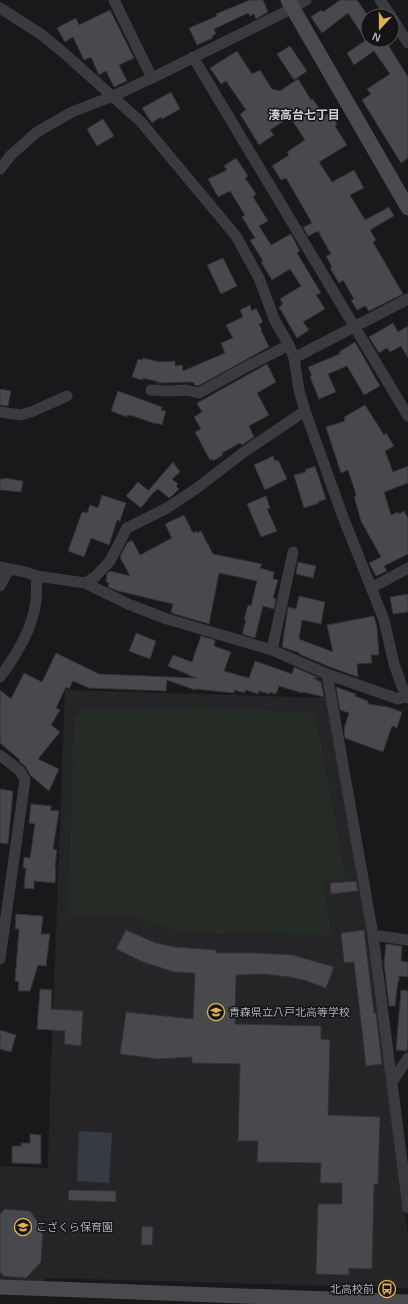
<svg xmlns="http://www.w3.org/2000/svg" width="408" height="1304" font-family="Arial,'Noto Sans JP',sans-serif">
	<rect width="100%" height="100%" fill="#19191b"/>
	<path fill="#252528" d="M65 690 326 698 370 945 403 1206 408 1233V1288L45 1278 44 1289 0 1287V1166L48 1168 46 1261 49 1124Z"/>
	<path fill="#252c26" d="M206 708 315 713 346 878 324 881 331 935 180 932 130 915 68 914 74 717 83 709Z"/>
	<path fill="#343b42" d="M79 1131 112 1133 109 1183 77 1181Z"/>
	<path fill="#48494d" stroke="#333337" d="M250 0H263L268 12 256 19 254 14 250 16 248 13 214 29 216 34 212 36 213 38 197 45 189 28 217 16 216 14Z
		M340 0H357L368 16V40H391L387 43 408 77V158L401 163 362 100 371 94 367 89 390 74 374 51 354 65 347 53 366 40 348 13 322 33 311 17 321 10 323 12Z
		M110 10 134 58 119 65 127 81 114 87 106 71 99 75 91 57 84 60 73 37 65 42 57 28 76 18 79 25Z
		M290 46 307 71 294 80 277 54Z
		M237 51 252 74 260 70 272 89 280 91 298 79 311 100 313 99 324 116 330 113 337 124 335 126 347 145 319 162 332 182 354 170 364 188 350 195 365 220 389 207 394 216 370 230 376 240 373 242 403 294 369 311 365 306 357 310 351 300 354 299 343 280 339 283 330 268 332 267 326 256 331 254 318 231 308 236 303 227 312 223 286 178 281 180 272 166 289 155 287 152 305 140 290 117 270 130 274 135 259 145 240 114 246 110 226 81 221 84 210 68Z
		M171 92 180 109 162 119 161 117 152 123 142 108Z
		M103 119 114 136 97 146 87 129Z
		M236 158 248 176 245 178 256 194 253 197 268 221 259 226 271 245 291 234 300 251 297 253 321 293 316 295 325 309 303 322 309 330 297 338 279 307 283 304 280 299 301 286 290 269 272 280 261 262 263 261 250 240 255 238 242 217 245 215 230 191 218 197 208 179 227 170 224 166Z
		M223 258 237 286 221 294 207 265Z
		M250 305 252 311 256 308 263 322 259 324 262 330H261L269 347 198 386 195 385 193 382 157 383 159 382 143 378V380L132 377 138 359 142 360 143 358 160 362 175 361V366L182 365 183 371 225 353 221 343 233 338 226 325 243 317 240 310Z
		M393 323 398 332 408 326V358L401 346 390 352 387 348 379 353 369 337Z
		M355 342 380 386 364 395 347 366 328 374 336 392 319 399 310 377 312 376 308 367 340 354 339 352Z
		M267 364 276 382 257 393 269 415 249 426 254 437 242 445 240 443 222 453 223 455 213 461 212 459 210 460 195 432 201 429 194 417 202 412 197 403Z
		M0 389 11 391 8 406 0 405Z
		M118 391 162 407 161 410 166 411 162 425 156 423V424L130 415V416L127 415V417L111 411Z
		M365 405 384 435 386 433 394 446 385 451 393 472 408 466V483L384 492 391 515 398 512 399 514 404 511 408 518V554L384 566 387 571 376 576 369 563 381 557 361 521 354 497 356 496 355 491 348 470 341 473 326 427 345 421 344 417Z
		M273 456 275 461 278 460 287 479 265 490 254 465Z
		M173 462 180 472 172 479 178 484 176 486 179 489 172 496 169 498 158 489 152 494 141 508 126 496 138 482 149 491H148Z
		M315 466 326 499 318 502 319 503 304 508 294 475 306 472 305 470Z
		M5 478 23 481 21 492 0 490V479H4Z
		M102 495 126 503 120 521 117 520 109 545 91 538 84 557 68 551 82 512 87 513 90 505 98 508Z
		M266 496 270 508 267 509 277 531 261 537 247 504Z
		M184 515 193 533 196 531 197 533 201 531 213 554 262 564 260 568 274 572 273 579 278 580 273 598 276 599 274 609 263 606 255 638 242 634 246 620H244L248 605 251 606 257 581 219 573 209 624 171 613 173 604 118 591 108 587 109 583 106 582 107 574 110 571 130 576 120 557 127 543 132 540 140 555 172 538 165 524Z
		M298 562 316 566 313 578 296 574Z
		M408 594V612L393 614 390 597Z
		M299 596 325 602 321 624 302 620 299 639 333 652 327 625 374 616 377 627 379 655H371L372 663 357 664 358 677 330 667 299 654 300 653 282 647 288 607 296 609Z
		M136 633 156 641 150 659 129 651Z
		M201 636 215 640 214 646 231 652 224 671 249 678 255 661 292 674 294 667 319 678H313L321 682 324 697 303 692 302 693 279 686 276 694 270 692 269 694 259 691 258 694 245 690V693L234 690V693L196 689 195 690 167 680 166 691 89 688 73 681 69 689 66 687 56 708 60 710 51 725 60 732 38 759 59 769 49 791 30 775 26 767 19 761 20 760 0 743V690L11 699 24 673 42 682 56 653 99 674 196 678 168 666 173 655 192 662Z
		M336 687 356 694 355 696 368 701V704L388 707 402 712 397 728 392 726 383 752 345 738 344 729 349 713 340 710Z
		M0 789 13 791 8 844 0 843Z
		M31 804 52 806 50 810 59 811 53 849 57 850 55 868 56 869 55 883 34 881V889L24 888 26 868H23L24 857 30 858 35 824 29 823Z
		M356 881 358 891 331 894 330 883Z
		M16 914 43 916 41 934H50L46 966 38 965 30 991H18L19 982 15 981 19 929H15Z
		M126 930 156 943 175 947 216 950V953H255L293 955 334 967 326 988 304 980 289 977 264 974 236 975 235 1024 321 1026V1039L330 1040 328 1115 380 1117 378 1184H374L372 1269 349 1268V1275L316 1274 318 1204H342V1183H320L321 1163 257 1162 258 1141H238L240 1064 192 1063V1057L158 1059 120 1054 126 1012 193 1019 195 973 174 972 143 962 116 949Z
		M364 930 374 1013H376L382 1064 366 1066 354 962 344 963 341 933Z
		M386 944 402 946 401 961 408 962V977L399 976V981H398L395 1006H389L384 963Z
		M40 989 52 990 51 1009 83 1011 81 1046 64 1044 65 1031 37 1029Z
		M401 990 408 991V1040L407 1051 396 1050Z
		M0 1030 16 1035 11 1052 0 1049Z
		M30 1134 41 1135V1164L12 1163V1146H21V1143H30Z
		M69 1190 116 1191V1202L68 1200Z
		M5 1209 30 1211 43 1229 41 1262 26 1278 4 1276 0 1272V1214Z
		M142 1226 153 1227 152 1245H141Z"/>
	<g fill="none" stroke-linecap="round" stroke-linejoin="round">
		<path stroke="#3a3b3f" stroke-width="11" d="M114 0 152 78
			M380 0 391 16
			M0 8 42 35 64 53 141 122 236 236 259 278 275 321 289 345 294 358 299 390 305 411 343 517 384 620 394 664 406 697
			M392 18 408 43
			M193 57 408 416
			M0 169 11 155 37 132 72 112 113 96 152 78 293 8 306 0
			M294 358 408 299
			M151 390 168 391 186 390 199 393 246 367 289 345
			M0 412 20 415 31 412 67 396
			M0 567 25 572 37 576 85 583 128 604 167 619 272 650 327 674 398 699 406 697 408 698
			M85 583 95 577 110 561 127 528 167 508 197 488 244 452 305 411
			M0 586 9 569
			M371 588 408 568
			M272 650 293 552
			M327 674 373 935 408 1208
			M0 677C17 654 32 630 36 601 37 593 36 585 37 576
			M0 755 20 771 25 780 0 959
			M373 935 408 940
			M392 1082 408 1058"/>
		<path stroke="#494a4f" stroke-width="15" d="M288 0 408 208
			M0 1287 408 1302"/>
	</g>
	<defs>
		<g id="school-ring" transform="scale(0.9)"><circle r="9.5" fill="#141416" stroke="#deb24e" stroke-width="1.5"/><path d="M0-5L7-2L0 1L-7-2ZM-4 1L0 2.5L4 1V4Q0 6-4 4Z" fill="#deb24e"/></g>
		<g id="bus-ring" transform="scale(0.9)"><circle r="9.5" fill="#141416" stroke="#deb24e" stroke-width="1.5"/><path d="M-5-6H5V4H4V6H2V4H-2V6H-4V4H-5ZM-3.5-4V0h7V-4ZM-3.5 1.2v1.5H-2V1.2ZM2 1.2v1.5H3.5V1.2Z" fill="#deb24e"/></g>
	</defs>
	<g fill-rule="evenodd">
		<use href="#school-ring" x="216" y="1012"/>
		<use href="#school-ring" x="23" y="1227"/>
		<use href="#bus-ring" x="387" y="1289"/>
	</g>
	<g text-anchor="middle" stroke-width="3" stroke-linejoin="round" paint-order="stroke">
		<g font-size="11" fill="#adb0b9" stroke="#141416" text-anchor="start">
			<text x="229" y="1016">青森県立八戸北高等学校</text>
			<text x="36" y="1231">こざくら保育園</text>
			<text x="374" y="1293" text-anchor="end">北高校前</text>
		</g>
		<g font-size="12" font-weight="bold" fill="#cdcfd5" stroke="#141416">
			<text x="304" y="119">湊高台七丁目</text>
		</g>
	</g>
	<g transform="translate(380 28) rotate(201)"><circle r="19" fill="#141416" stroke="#515257"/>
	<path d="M0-3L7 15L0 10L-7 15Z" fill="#deb24e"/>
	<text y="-6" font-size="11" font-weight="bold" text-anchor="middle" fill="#adb0b9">N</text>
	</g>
</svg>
